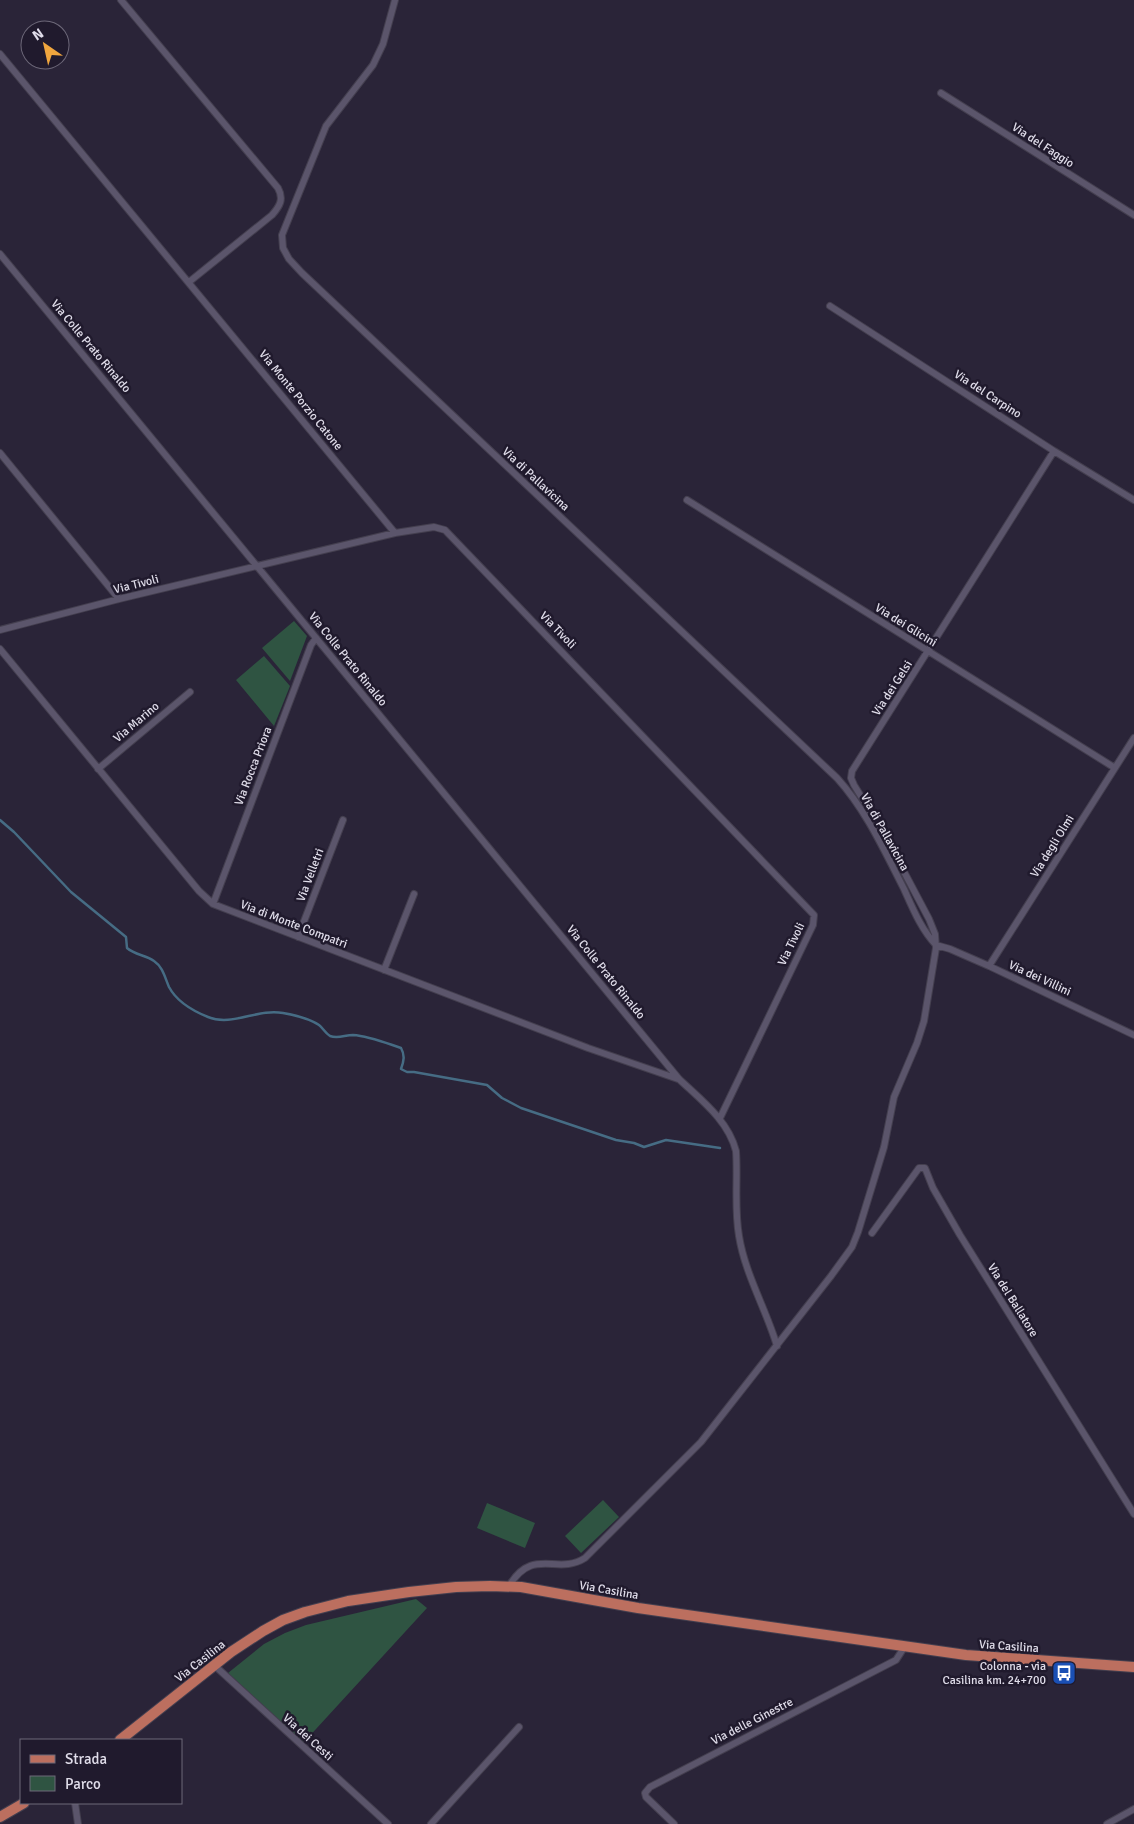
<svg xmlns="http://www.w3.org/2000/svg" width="1134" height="1824" font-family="Signika,sans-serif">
	<rect width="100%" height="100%" fill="#2a2438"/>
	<path fill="#2f5442" d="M294 621 307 636 290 681 262 648Z
		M264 656 290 686 274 726 236 680Z
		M603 1500 619 1517 581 1553 565 1536Z
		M487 1503 535 1523 525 1548 477 1528Z
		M416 1599 427 1608 305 1741 303 1742 228 1673 264 1644 285 1633 306 1625Z"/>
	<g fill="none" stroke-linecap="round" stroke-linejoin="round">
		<path stroke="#466c84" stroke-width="2.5" d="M0 820 14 832 71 892 126 937 127 948C135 955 146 955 154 961 163 967 165 978 169 987 177 1002 193 1011 208 1017 232 1027 258 1008 283 1013 294 1015 310 1019 319 1025 323 1028 325 1033 330 1036 338 1039 345 1035 353 1035 369 1036 386 1043 401 1048 405 1055 404 1061 401 1069L407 1072H414L487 1085 502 1098 521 1108 616 1140 634 1143 644 1147 666 1140 720 1148"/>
		<g stroke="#443f4f" stroke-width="8">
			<path id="minor" d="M121 0 278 188C284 199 280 206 272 215L189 282
				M395 0 383 44 373 65 326 126 282 235 283 248 289 259 302 273 837 778C866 810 884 850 904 889 913 909 921 929 936 945
				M0 54 395 533
				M941 93 1134 215
				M0 254 679 1079C701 1100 728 1120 736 1151 738 1179 734 1207 739 1236 745 1274 766 1309 777 1346
				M830 306 1054 451 1134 500
				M0 453 119 599
				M687 500 1115 768
				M0 630 119 599 395 533 434 527 445 530 814 915 813 925 720 1118
				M0 649 199 891 213 904 588 1048 678 1079
				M98 769 190 692
				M213 904 311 645 316 638
				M298 937 343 820
				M936 945 950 949 989 966 1134 1035
				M989 966 1134 738
				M384 970 414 894
				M872 1233 919 1168H925L933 1188 960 1235 1134 1514
				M509 1586C533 1546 557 1576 585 1558L701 1442 831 1276 852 1247 858 1232 884 1147 894 1097 917 1043 924 1021 936 948 935 934 929 919 883 832 854 785 851 778 852 771 1054 451
				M214 1665 388 1824
				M75 1803 78 1824
				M431 1824 519 1727
				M674 1824 646 1797 645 1793 650 1787 896 1660 905 1646
				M1107 1824 1134 1809"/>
		</g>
		<g stroke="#443f4f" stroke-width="12">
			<path id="primary" d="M120 1740 231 1652 263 1631 283 1620 305 1612 348 1601 409 1592 456 1587 490 1586 521 1587 638 1608 966 1655 1134 1667
				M0 1817 24 1803"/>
		</g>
		<use href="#minor" stroke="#5b556b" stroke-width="6"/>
		<use href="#primary" stroke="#bc6f5f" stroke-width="10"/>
	</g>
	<defs>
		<g id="bus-square" transform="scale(1.25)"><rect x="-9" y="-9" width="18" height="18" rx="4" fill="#1a4fb4" stroke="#201a2d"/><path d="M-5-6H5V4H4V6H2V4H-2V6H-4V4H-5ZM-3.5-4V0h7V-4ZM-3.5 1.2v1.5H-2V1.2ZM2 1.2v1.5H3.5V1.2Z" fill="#fff"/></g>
	</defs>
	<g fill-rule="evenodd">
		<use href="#bus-square" x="1064" y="1673"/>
	</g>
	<g text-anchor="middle" stroke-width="5" stroke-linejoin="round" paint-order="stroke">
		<g font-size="12" fill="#e0ddea" stroke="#201a2d">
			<text transform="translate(1043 145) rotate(33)" y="4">Via del Faggio</text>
			<text transform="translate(91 346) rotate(50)" y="4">Via Colle Prato Rinaldo</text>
			<text transform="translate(988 394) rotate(33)" y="4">Via del Carpino</text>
			<text transform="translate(301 400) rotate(51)" y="4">Via Monte Porzio Catone</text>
			<text transform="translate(536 479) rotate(43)" y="4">Via di Pallavicina</text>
			<text transform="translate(136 584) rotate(-14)" y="4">Via Tivoli</text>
			<text transform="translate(906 625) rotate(32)" y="4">Via dei Glicini</text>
			<text transform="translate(558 630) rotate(46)" y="4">Via Tivoli</text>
			<text transform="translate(348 659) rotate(51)" y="4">Via Colle Prato Rinaldo</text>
			<text transform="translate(892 688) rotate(-57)" y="4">Via dei Gelsi</text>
			<text transform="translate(136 722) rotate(-40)" y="4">Via Marino</text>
			<text transform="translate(253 766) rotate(-69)" y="4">Via Rocca Priora</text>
			<text transform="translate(885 832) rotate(61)" y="4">Via di Pallavicina</text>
			<text transform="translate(1052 846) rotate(-58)" y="4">Via degli Olmi</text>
			<text transform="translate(310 875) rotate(-69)" y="4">Via Velletri</text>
			<text transform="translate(294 924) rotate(21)" y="4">Via di Monte Compatri</text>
			<text transform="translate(791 944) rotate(-64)" y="4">Via Tivoli</text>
			<text transform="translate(606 972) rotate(51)" y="4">Via Colle Prato Rinaldo</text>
			<text transform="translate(1040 978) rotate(25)" y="4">Via dei Villini</text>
			<text transform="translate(1013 1300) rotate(58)" y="4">Via del Ballatore</text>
			<text transform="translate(609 1590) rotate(10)" y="4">Via Casilina</text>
			<text transform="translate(1009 1646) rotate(4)" y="4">Via Casilina</text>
			<text transform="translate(200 1661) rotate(-38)" y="4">Via Casilina</text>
			<text transform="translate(752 1721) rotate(-27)" y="4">Via delle Ginestre</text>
			<text transform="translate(308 1737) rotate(42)" y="4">Via dei Cesti</text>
		</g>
		<g font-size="12" fill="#e0ddea" stroke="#201a2d" text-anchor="end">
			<text x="1046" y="1670">Colonna - via<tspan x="1046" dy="14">Casilina km. 24+700</tspan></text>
		</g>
	</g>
	<rect x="20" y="1739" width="162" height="65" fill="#201a2d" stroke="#6d6879"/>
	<rect x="30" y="1755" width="25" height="8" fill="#bc6f5f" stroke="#6d6879"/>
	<text x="65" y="1764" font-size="15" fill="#e0ddea">Strada</text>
	<rect x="30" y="1776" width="25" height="15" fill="#2f5442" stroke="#6d6879"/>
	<text x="65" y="1789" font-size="15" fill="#e0ddea">Parco</text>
	<g transform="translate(45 45) rotate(326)"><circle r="24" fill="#201a2d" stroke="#6d6879"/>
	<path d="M0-4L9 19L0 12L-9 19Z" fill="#f0a63e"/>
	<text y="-8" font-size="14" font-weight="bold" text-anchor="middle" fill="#e0ddea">N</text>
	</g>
</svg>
